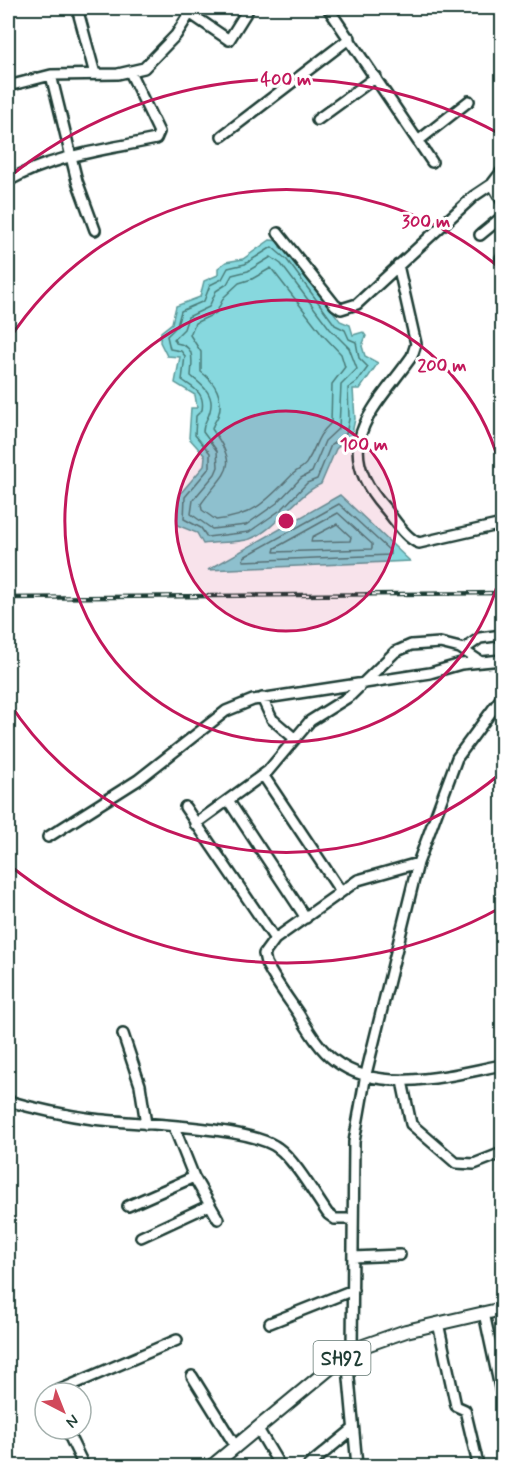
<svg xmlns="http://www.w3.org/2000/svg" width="510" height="1474" font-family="Mynerve,sans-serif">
	<rect width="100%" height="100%" fill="#fff"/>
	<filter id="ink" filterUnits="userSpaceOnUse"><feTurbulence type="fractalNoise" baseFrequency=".0167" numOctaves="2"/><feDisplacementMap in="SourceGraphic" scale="12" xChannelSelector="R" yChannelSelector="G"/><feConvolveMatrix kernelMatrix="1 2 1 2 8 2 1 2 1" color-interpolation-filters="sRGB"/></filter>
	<g filter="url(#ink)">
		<path fill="#87d8de" stroke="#5d9a9a" stroke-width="1.5" d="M270 240 281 241 280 247 292 256 340 321 350 325 353 335 363 332 366 336 362 346 365 356 378 363 360 389H353L355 419 350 443 343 442 336 449 321 484C297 494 276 530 250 539 236 543 217 542 203 544L197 533 177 525 179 495 204 466 205 456 189 438 191 408H197L195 395 175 383 180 357 167 356 160 342 161 332 172 323 176 306 200 297 204 281 218 275V268L226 262 243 259Z
			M340 495 410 561 208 570Z"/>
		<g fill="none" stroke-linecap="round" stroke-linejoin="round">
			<path stroke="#497b78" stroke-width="1.5" d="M272 247 287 260 335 325 345 330 349 339 356 342 359 358 368 367 357 382 348 388 349 419 346 434 331 445 317 479 307 483 282 509 249 532 207 537 201 528 184 519 185 497 210 467V453L195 435 196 416 202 410C205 393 195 389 182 380L185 356 181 351 170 349 167 336 177 326 181 311 204 301 210 285 222 279 228 268 245 264Z
				M271 257 281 264 330 329 349 348 357 369 341 385 339 428 325 441 312 472 301 478 277 503 246 525 212 529 191 514 193 500 215 474 218 467 217 451 203 432C203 422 208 420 210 411 215 394 202 385 191 376 192 360 196 346 176 343L174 339 184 329 188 317 209 307 216 291 227 284 232 275 248 271Z
				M271 268 323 335 341 354 345 367 332 384 331 423C314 439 318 445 307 462 304 468 298 469 293 474 267 500 255 516 216 520L202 510 201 504C225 470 241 470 212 429 213 423 216 421 218 416 225 398 214 381 201 372V352L190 335 195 323 216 313 224 297 239 283 252 279Z
				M339 504 390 551V555L243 561 244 557Z
				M338 513 372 544V549L274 552 275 548Z
				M337 524 351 537 350 541 311 542 312 537Z"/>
			<g stroke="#1f3d34" stroke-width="14">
				<path id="minor" d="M77 8 95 74
					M328 8 432 162
					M191 14 229 40 249 8
					M51 75 77 181 95 230
					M8 86 51 75 118 74 144 68 176 35 193 8
					M317 120 376 77
					M222 136 350 38
					M418 141 469 101
					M502 171 492 184 502 201
					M8 181C54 155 105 150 156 139L159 132 130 72
					M278 233 335 305 341 309 357 304 474 196 492 184
					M480 235 502 217
					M501 258 502 257
					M398 265 416 344 412 356C375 409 328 444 384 507 394 518 405 538 419 543L502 524
					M463 650 480 638 502 635
					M262 698 272 719 294 738
					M263 775 341 892
					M228 800 306 918
					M185 807 275 939
					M195 824 268 771 310 721 350 696 395 652 411 645 440 643 460 648 481 662
					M48 837 138 780 226 711 253 700 430 673 461 664 502 660
					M418 863 358 880 275 939 264 954 266 963C275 981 287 997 298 1013 308 1029 319 1049 334 1060 380 1096 451 1075 502 1065
					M123 1034 140 1085 146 1124
					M402 1081 411 1124 456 1163 474 1164 502 1153
					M8 1101C36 1109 64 1115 93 1119 133 1124 250 1126 278 1148 294 1159 316 1197 328 1214L335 1219H353
					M174 1127 194 1177 218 1219
					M128 1206 194 1177
					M141 1237 210 1205
					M353 1257 400 1255
					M484 1313 502 1397
					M270 1323 353 1290
					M438 1323 456 1406 465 1410 477 1460
					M192 1376 236 1447
					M53 1393 177 1340
					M66 1429 84 1466
					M258 1429 280 1466
					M308 1466 353 1429
					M357 1466 348 1367 352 1350 354 1142 366 1074 418 863 457 758 502 697"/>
			</g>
			<g stroke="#1f3d34" stroke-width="16">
				<path id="major" d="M212 1466 352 1350 406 1331 502 1309"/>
			</g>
			<use href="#minor" stroke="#fff" stroke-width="9"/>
			<use href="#major" stroke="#fff" stroke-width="12"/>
			<g stroke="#1f3d34" stroke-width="4.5">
				<path id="rail" d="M8 598 502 593"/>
			</g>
			<use href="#rail" stroke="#fff" stroke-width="2" stroke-dasharray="7" stroke-linecap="butt"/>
		</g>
	</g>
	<circle cx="286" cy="521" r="110" fill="#c2185b" fill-opacity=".12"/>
	<g fill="none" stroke="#c2185b" stroke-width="3">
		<circle cx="286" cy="521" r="110"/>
		<path d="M502 567A221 221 0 1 1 502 475"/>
		<path d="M501 773A331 331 0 0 1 8 701M8 341A331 331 0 0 1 501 269"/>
		<path d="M500 908A442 442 0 0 1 8 864M8 178A442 442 0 0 1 500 134"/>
	</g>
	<g text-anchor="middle" stroke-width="6" stroke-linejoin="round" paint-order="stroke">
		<rect fill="#fff" stroke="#627771" stroke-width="1.5" x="313.5" y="1341" width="57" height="34" rx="4.5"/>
		<g font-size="20" font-weight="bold" fill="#1f3d34">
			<text x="342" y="1365">SH92</text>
		</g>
	</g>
	<circle cx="286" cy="521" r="9" fill="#c2185b" stroke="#fff" stroke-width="3"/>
	<g font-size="18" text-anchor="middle" font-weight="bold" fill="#c2185b" stroke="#fff" stroke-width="6" stroke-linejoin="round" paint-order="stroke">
		<text x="286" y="85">400 m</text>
		<text x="426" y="227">300 m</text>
		<text x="442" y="371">200 m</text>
		<text x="364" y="450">100 m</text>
	</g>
	<rect width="510" height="1474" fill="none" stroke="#fff" stroke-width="30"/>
	<rect x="15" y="15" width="480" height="1444" fill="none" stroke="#1f3d34" stroke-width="2" filter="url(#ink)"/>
	<g transform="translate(63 1411) rotate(138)"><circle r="28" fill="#ffffff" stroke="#a5b1ae" stroke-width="1.5"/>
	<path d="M0-4.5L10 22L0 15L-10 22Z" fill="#d1495b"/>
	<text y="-9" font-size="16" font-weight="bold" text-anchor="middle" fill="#1f3d34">N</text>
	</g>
</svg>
